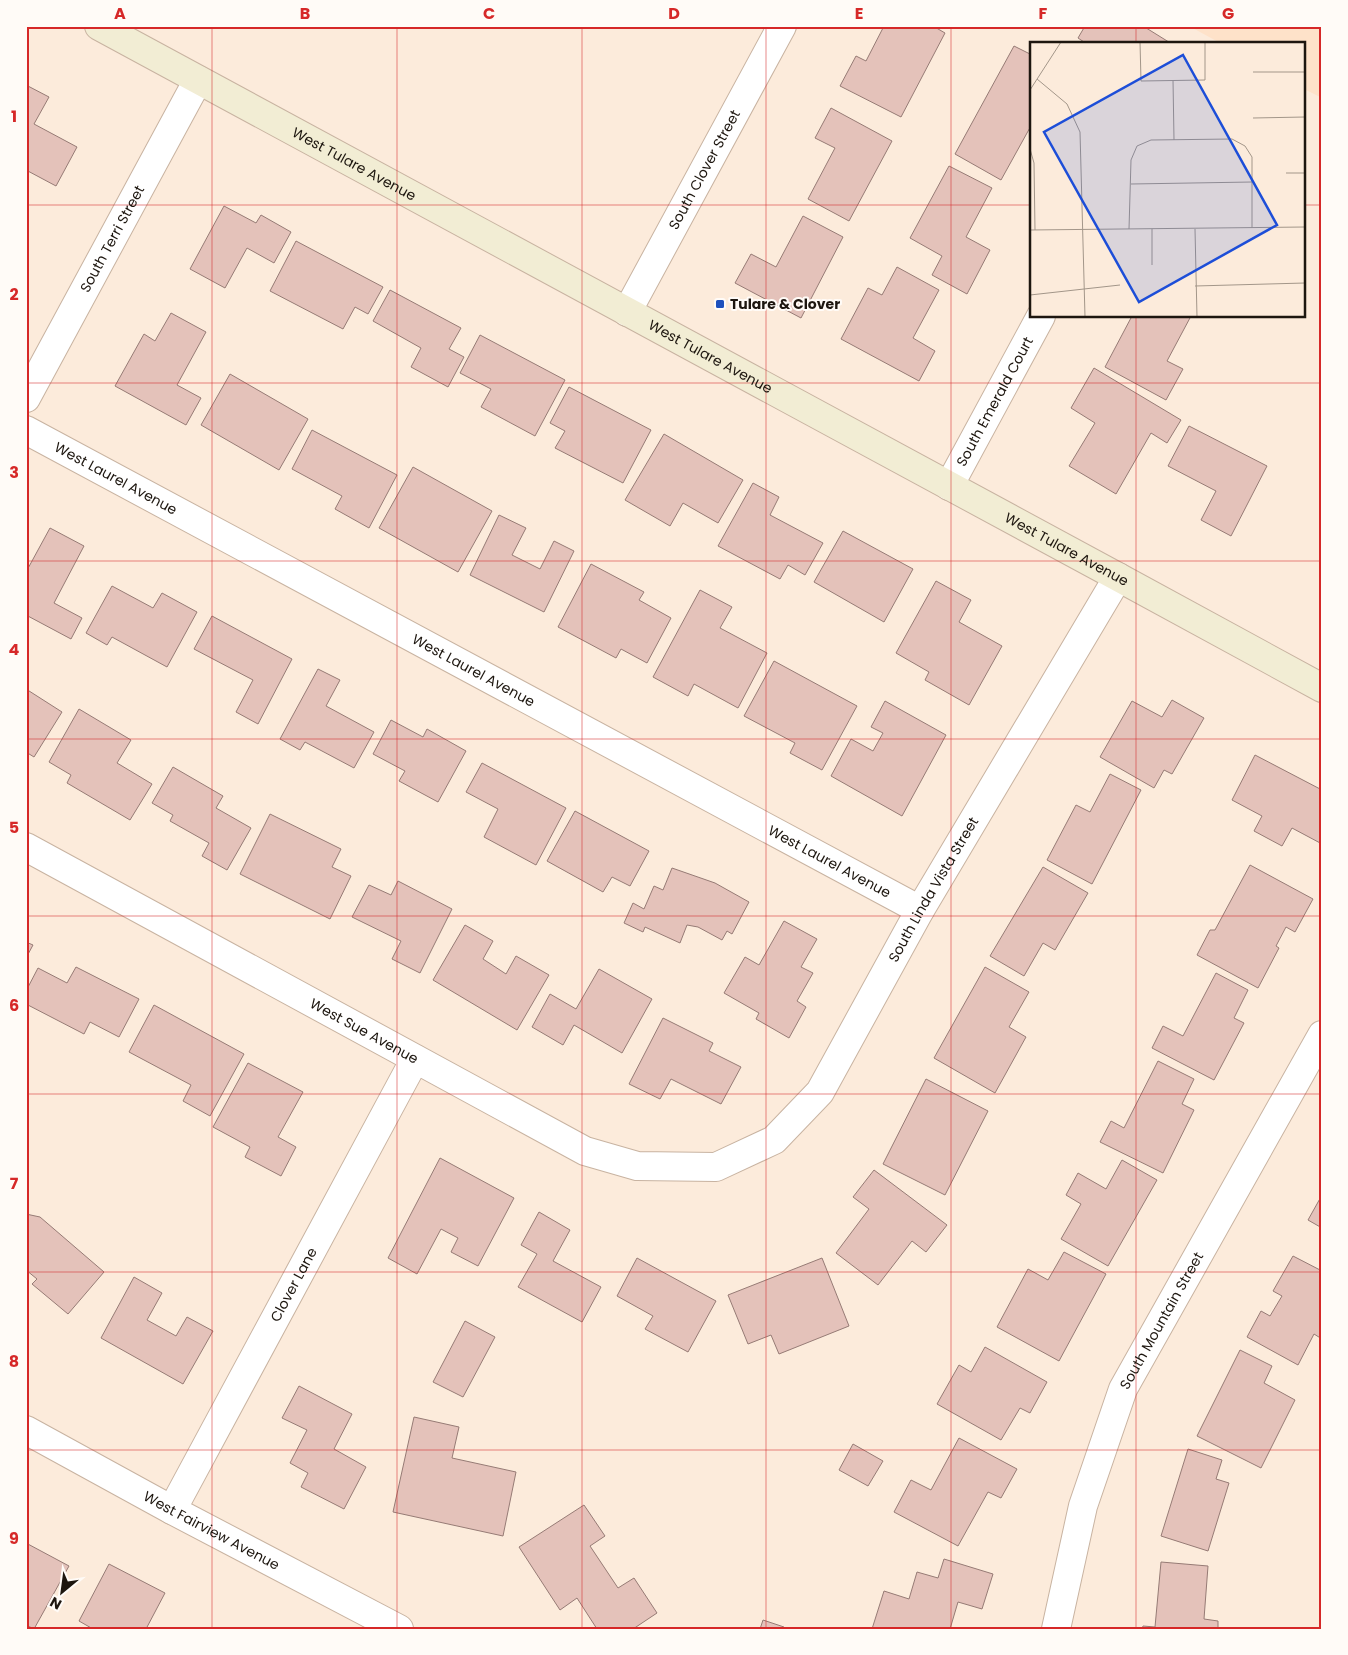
<svg xmlns="http://www.w3.org/2000/svg" width="1348" height="1655" font-family="Poppins,sans-serif">
	<rect width="100%" height="100%" fill="#fcebdb"/>
	<path fill="#fee2c9" d="M1189 26H1322V98L1304 89V44H1222Z"/>
	<path fill="#e4c2ba" stroke="#967b75" d="M884 26H933L945 33 901 117 840 86 856 56 866 61Z
		M1085 26H1143L1172 44H1083L1084 42 1078 38Z
		M1014 46 1032 55V124L1001 180 955 154Z
		M26 85 49 97 34 124 77 147 56 186 26 170Z
		M831 108 892 141 849 221 808 199 835 148 815 138Z
		M949 166 992 188 966 237 990 250 967 294 932 275 942 256 910 238Z
		M224 206 256 223 261 215 291 232 274 263 247 248 225 288 190 269Z
		M803 216 843 237 801 318 735 283 751 254 776 267Z
		M296 241 383 287 368 314 355 307 343 329 270 291Z
		M897 267 939 290 913 338 935 351 919 381 841 339 868 288 882 295Z
		M390 290 461 328 449 349 464 357 448 387 411 367 421 348 373 321Z
		M171 313 206 332 177 385 201 398 186 425 115 386 144 334 155 341Z
		M1132 316H1191L1167 361 1183 369 1166 400 1105 367Z
		M480 335 565 380 535 436 481 407 491 389 460 373Z
		M1094 368 1181 420 1167 443 1151 433 1116 494 1069 466 1095 423 1071 408Z
		M230 374 308 419 279 470 201 425Z
		M569 387 651 430 623 483 555 448 565 431 550 423Z
		M1189 426 1267 466 1231 536 1201 520 1216 491 1168 466Z
		M312 430 397 475 369 528 335 509 342 496 292 469Z
		M664 434 743 480 718 523 683 503 670 526 625 500Z
		M413 467 492 511 458 572 379 528Z
		M753 483 779 497 770 515 823 543 805 575 788 565 780 579 718 546Z
		M499 515 526 528 512 555 540 569 554 541 574 551 544 612 470 575Z
		M50 528 84 546 54 603 82 618 71 639 26 615V572Z
		M843 531 913 569 884 622 814 582Z
		M591 564 644 592 639 600 671 618 647 663 621 649 616 658 558 627Z
		M936 581 971 600 959 622 1002 646 969 705 925 680 929 672 896 653Z
		M112 586 153 608 162 593 197 612 167 667 112 637 107 645 86 633Z
		M700 590 732 607 720 628 767 653 738 708 694 684 688 696 653 677Z
		M212 616 292 659 258 724 236 712 253 680 194 649Z
		M774 661 857 706 822 770 790 753 795 743 744 716Z
		M318 669 340 680 326 706 374 732 354 768 305 742 300 750 280 739Z
		M26 689 62 712 34 757 26 752Z
		M1172 700 1204 718 1172 774 1164 770 1154 788 1100 757 1132 701 1162 717Z
		M885 701 946 735 902 816 831 776 851 739 873 751 883 733 871 727Z
		M79 709 131 740 117 763 152 784 130 820 67 783 71 775 49 762Z
		M391 720 423 737 427 729 466 751 438 802 399 781 405 771 373 754Z
		M1255 755 1322 790V844L1292 828 1282 846 1254 831 1262 816 1232 800Z
		M482 763 566 808 536 865 484 837 498 809 466 792Z
		M173 767 223 796 216 808 251 828 227 870 202 856 209 843 170 821 173 815 152 803Z
		M1110 774 1141 790 1092 884 1047 860 1076 805 1090 812Z
		M575 811 649 851 630 886 612 877 603 892 547 861Z
		M270 814 341 849 332 867 351 876 330 919 240 874Z
		M1250 865 1313 899 1295 932 1286 927 1276 946 1279 948 1258 988 1197 955 1210 930H1215Z
		M1043 867 1088 893 1055 950 1043 943 1024 976 990 956Z
		M672 868 715 883 749 902 732 934 727 931 722 940 698 927 687 925 680 943 645 927 643 932 624 923 633 903 644 909 654 886 663 890Z
		M398 881 452 909 420 973 392 959 401 941 352 917 369 885 391 895Z
		M784 921 817 939 801 967 813 973 797 1001 806 1007 789 1038 756 1019 759 1013 724 993 745 957 759 965Z
		M465 925 493 941 483 959 506 974 516 956 549 975 517 1030 433 980Z
		M26 942 33 945 26 958Z
		M76 967 139 999 119 1037 90 1022 84 1034 26 1004V991L38 968 67 983Z
		M985 967 1029 992 1009 1027 1026 1037 995 1093 934 1058Z
		M599 969 652 999 622 1053 574 1025 563 1045 532 1027 550 994 576 1009Z
		M1216 973 1248 990 1234 1018 1244 1023 1214 1080 1152 1048 1163 1026 1183 1036Z
		M154 1005 244 1054 210 1116 183 1101 191 1085 129 1052Z
		M663 1018 713 1043 709 1051 741 1067 721 1104 671 1079 660 1099 629 1084Z
		M1158 1061 1194 1079 1182 1104 1194 1110 1163 1173 1100 1142 1111 1121 1124 1128Z
		M248 1063 303 1092 278 1137 296 1147 281 1176 245 1157 250 1147 213 1127Z
		M926 1079 988 1111 945 1195 883 1164Z
		M440 1158 514 1198 478 1266 451 1252 458 1238 441 1229 417 1274 388 1258Z
		M1122 1160 1157 1180 1108 1266 1061 1239 1081 1204 1066 1195 1078 1173 1106 1189Z
		M874 1170 947 1225 926 1252 912 1241 878 1285 836 1253 869 1209 853 1197Z
		M1322 1195V1228L1308 1220Z
		M539 1212 570 1230 553 1261 601 1287 582 1322 518 1287 537 1254 521 1245Z
		M26 1214 40 1217 104 1272 68 1314 32 1284 37 1279 26 1270Z
		M1064 1252 1106 1274 1059 1361 997 1327 1028 1269 1048 1280Z
		M1293 1256 1322 1271V1339L1314 1334 1298 1365 1247 1337 1261 1311 1270 1316 1282 1296 1273 1291Z
		M637 1258 716 1301 688 1352 645 1329 653 1316 617 1296Z
		M822 1258 849 1326 779 1354 771 1335 748 1344 728 1295Z
		M134 1277 162 1293 147 1320 176 1336 187 1317 213 1331 183 1384 101 1338Z
		M465 1321 495 1337 463 1397 433 1382Z
		M985 1347 1047 1382 1030 1413 1020 1408 1001 1440 937 1404 959 1365 971 1372Z
		M1240 1350 1272 1366 1264 1383 1295 1400 1261 1468 1197 1436Z
		M299 1386 352 1414 334 1449 366 1467 344 1509 301 1487 308 1473 290 1463 307 1430 282 1418Z
		M414 1417 459 1427 452 1458 516 1472 503 1536 393 1512Z
		M959 1438 1017 1469 1001 1498 988 1492 958 1546 894 1512 911 1480 931 1490Z
		M853 1444 883 1461 868 1486 839 1470Z
		M1188 1449 1222 1460 1216 1479 1229 1483 1208 1551 1161 1536Z
		M584 1505 605 1536 590 1546 618 1588 634 1578 657 1613 633 1629H597L577 1598 560 1610 519 1547Z
		M26 1543 69 1566 34 1629 26 1625Z
		M944 1559 993 1574 982 1609 958 1602 950 1629H872L884 1591 909 1599 917 1572 938 1578Z
		M1161 1562 1208 1566 1204 1619 1218 1621V1629H1142L1143 1626 1155 1627Z
		M109 1564 165 1593 146 1629H93L79 1621Z
		M763 1620 784 1627V1629H760Z"/>
	<g fill="none" stroke-linecap="round" stroke-linejoin="round">
		<g stroke="#c8b3a1" stroke-width="30">
			<g id="street">
				<path id="s1" d="M627 312 782 26"/>
				<path id="s2" d="M26 398 198 80"/>
				<path id="s3" d="M26 430 920 910"/>
				<path id="s4" d="M949 486 1041 316"/>
				<path id="s5" d="M26 847 585 1151 637 1166 716 1167 774 1140 820 1092 920 910 1118 577"/>
				<path id="s6" d="M26 1430 172 1510 399 1629"/>
				<path id="s7" d="M172 1510 415 1059"/>
				<path id="s8" d="M1056 1629 1083 1506 1123 1389 1322 1035"/>
			</g>
		</g>
		<g stroke="#c8b3a1" stroke-width="30">
			<g id="secondary">
				<path id="s9" d="M99 26 1118 577 1322 688"/>
			</g>
		</g>
		<use href="#street" stroke="#fff" stroke-width="28"/>
		<use href="#secondary" stroke="#f2edd4" stroke-width="28"/>
	</g>
	<path fill="none" stroke="#d62828" stroke-width="1" stroke-opacity="0.55" d="M212 26V1629M397 26V1629M582 26V1629M766 26V1629M951 26V1629M1136 26V44M26 205H1032M1304 205H1322M1136 316V1629M26 383H1322M26 561H1322M26 739H1322M26 916H1322M26 1094H1322M26 1272H1322M26 1450H1322"/>
	<rect fill="#1e50bd" stroke="#fffbf7" stroke-width="2" x="715" y="299" width="10" height="10" rx="2.5"/>
	<g text-anchor="middle" stroke-width="4" stroke-linejoin="round" paint-order="stroke">
		<g font-size="14" fill="#1d160f" stroke="#fffbf7">
			<text dy="5" stroke="none"><textPath href="#s9" startOffset="290">West Tulare Avenue</textPath></text>
			<text dy="5" stroke="none"><textPath href="#s1" startOffset="162">South Clover Street</textPath></text>
			<text dy="5" stroke="none"><textPath href="#s2" startOffset="181">South Terri Street</textPath></text>
			<text dy="5" stroke="none"><textPath href="#s9" startOffset="695">West Tulare Avenue</textPath></text>
			<text dy="5" stroke="none"><textPath href="#s4" startOffset="96">South Emerald Court</textPath></text>
			<text dy="5" stroke="none"><textPath href="#s3" startOffset="102">West Laurel Avenue</textPath></text>
			<text dy="5" stroke="none"><textPath href="#s9" startOffset="1100">West Tulare Avenue</textPath></text>
			<text dy="5" stroke="none"><textPath href="#s3" startOffset="508">West Laurel Avenue</textPath></text>
			<text dy="5" stroke="none"><textPath href="#s3" startOffset="912">West Laurel Avenue</textPath></text>
			<text dy="5" stroke="none"><textPath href="#s5" startOffset="1132">South Linda Vista Street</textPath></text>
			<text dy="5" stroke="none"><textPath href="#s5" startOffset="385">West Sue Avenue</textPath></text>
			<text dy="5" stroke="none"><textPath href="#s7" startOffset="256">Clover Lane</textPath></text>
			<text dy="5" stroke="none"><textPath href="#s8" startOffset="328">South Mountain Street</textPath></text>
			<text dy="5" stroke="none"><textPath href="#s6" startOffset="211">West Fairview Avenue</textPath></text>
		</g>
		<g font-size="14" font-weight="bold" fill="#1d160f" stroke="#fffbf7" text-anchor="start">
			<text x="730" y="309">Tulare &amp; Clover</text>
		</g>
	</g>
	<g transform="translate(1030 42)">
		<rect width="275" height="275" fill="#fcebdb"/>
		<path fill="none" stroke="#a39689" stroke-width="1" d="M110 0 111 39 175 38V0M223 30H275M7 37 37 62 50 90 55 275M143 38 144 98M0 48 31 0M223 76 275 75M0 107 4 121 5 188M256 131H275M101 142 222 140M99 187 101 118 107 104 121 98 202 97 215 104 222 115V186M122 187V223M165 187 167 275M0 188 275 185M165 244 275 241M0 253 90 243"/>
		<path fill="#1d4ed8" fill-opacity="0.15" stroke="#1d4ed8" stroke-width="2.5" d="M153 13 247 183 109 260 14 90Z"/>
		<rect width="275" height="275" fill="none" stroke="#1d160f" stroke-width="2.5"/>
	</g>
	<rect width="1348" height="1655" fill="none" stroke="#fffbf7" stroke-width="55"/>
	<g transform="translate(62 1592) rotate(209)" stroke="#fffbf7" stroke-width="4" paint-order="stroke">
	<path d="M0-4L9 19L0 12L-9 19Z" fill="#1d160f"/>
	<text y="-8" font-size="14" font-weight="bold" text-anchor="middle" fill="#1d160f">N</text>
	</g>
	<rect x="28" y="28" width="1292" height="1600" fill="none" stroke="#d62828" stroke-width="2"/>
	<g font-size="16" text-anchor="middle" font-weight="bold" fill="#d62828">
		<text x="120" y="19">A</text>
		<text x="305" y="19">B</text>
		<text x="489" y="19">C</text>
		<text x="674" y="19">D</text>
		<text x="859" y="19">E</text>
		<text x="1043" y="19">F</text>
		<text x="1228" y="19">G</text>
		<text x="14" y="122">1</text>
		<text x="14" y="300">2</text>
		<text x="14" y="478">3</text>
		<text x="14" y="655">4</text>
		<text x="14" y="833">5</text>
		<text x="14" y="1011">6</text>
		<text x="14" y="1189">7</text>
		<text x="14" y="1367">8</text>
		<text x="14" y="1544">9</text>
	</g>
</svg>
